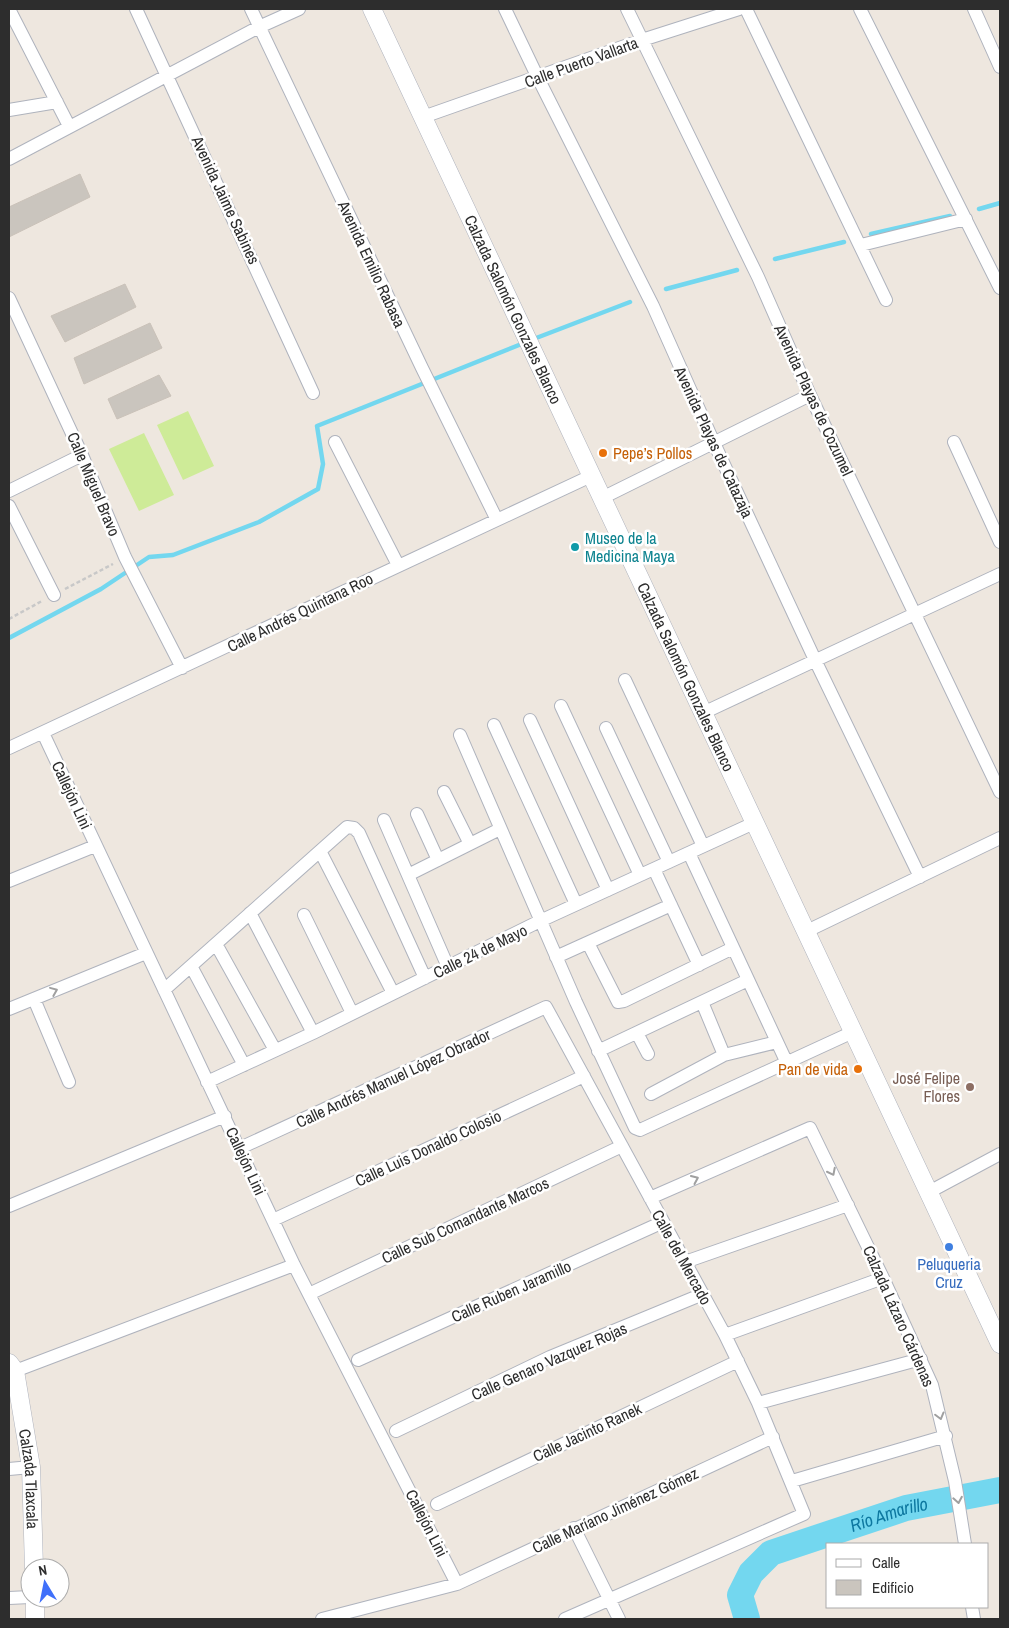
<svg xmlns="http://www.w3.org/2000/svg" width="1009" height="1628" font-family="'Archivo Narrow',sans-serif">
	<rect width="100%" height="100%" fill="#eee7df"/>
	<path fill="#ceeb98" d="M188 411 214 466 183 480 157 425Z
		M144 433 174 495 139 511 109 449Z"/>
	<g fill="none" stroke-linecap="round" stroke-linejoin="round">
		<path stroke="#73d7ef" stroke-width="4.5" d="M979 209 1000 203
			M871 234 950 216
			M775 259 844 242
			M666 289 737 270
			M531 340 630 302
			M9 638 101 589 149 557 173 555 259 522 318 489 323 464 317 426 524 343"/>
		<path stroke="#73d7ef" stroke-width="26" id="s1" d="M747 1619 740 1595 751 1573 771 1553 906 1508 1000 1490"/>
	</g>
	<path fill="#cac5be" stroke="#cac2b9" d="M80 174 90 197 9 237V207Z
		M125 284 136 307 65 342 51 316Z
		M150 323 162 348 84 384 74 358Z
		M159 375 171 396 117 419 108 399Z"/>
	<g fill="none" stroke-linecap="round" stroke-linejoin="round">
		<g stroke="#afb3bd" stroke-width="14">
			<path id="street" d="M9 9 69 126
				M136 9 313 393
				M251 9 422 368 496 518
				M505 9 538 78 653 306 714 443 816 662 920 877
				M627 9 758 277 810 395 1000 792
				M746 9 886 300
				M860 9 1000 288
				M974 9 1000 67
				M9 110 57 102
				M423 117 642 40 739 9
				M9 159 259 27 299 9
				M861 245 966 219
				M9 298 82 455 125 557 182 668
				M335 442 398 565
				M954 442 1000 542
				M9 491 82 455
				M602 498 810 395
				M9 506 54 595
				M625 680 703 846
				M561 706 640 875
				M703 713 1000 574
				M530 720 608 890
				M494 725 576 904
				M606 728 669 862
				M43 733 294 1265 457 1584
				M460 735 576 1002 635 1128 640 1130 853 1032
				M9 748 591 476
				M444 792 470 844
				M417 814 438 860
				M384 820 448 967
				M320 851 393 993
				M689 853 786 1061
				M654 869 699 965
				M408 875 500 829
				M9 881 95 846
				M250 913 313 1033
				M304 915 352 1013
				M807 931 1000 838
				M588 943 618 1002 624 1001 733 948
				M216 944 275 1050
				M556 957 671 905
				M191 966 244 1065
				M164 990 347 827 354 828 359 833 425 978
				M34 999 69 1082
				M702 1002 724 1055
				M9 1009 146 953
				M637 1033 648 1054
				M598 1051 748 980
				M207 1082 313 1033 540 921 754 823
				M651 1094 724 1055 777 1042
				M240 1148 546 1007 725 1335 758 1403 804 1514 565 1619
				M929 1192 1000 1154
				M650 1198 810 1128 883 1278 932 1385 955 1481 965 1544
				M9 1206 225 1116
				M273 1220 584 1076
				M685 1262 848 1205
				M309 1294 622 1146
				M725 1335 883 1278
				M358 1360 663 1222
				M15 1371 294 1265
				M758 1403 921 1359
				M396 1431 550 1357 703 1294
				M9 1469 31 1467
				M792 1481 946 1436
				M437 1504 738 1361
				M574 1528 619 1619
				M9 1598 30 1597
				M972 1607 974 1619
				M322 1619 457 1584 773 1437"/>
		</g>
		<g stroke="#afb3bd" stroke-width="19">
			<g id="secondary">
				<path id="s2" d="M372 9 1000 1344"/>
				<path id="s3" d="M9 1363 15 1371 31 1467 34 1568"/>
				<path d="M35 1619V1598"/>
			</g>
		</g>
		<path stroke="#c8c8c8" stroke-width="2.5" stroke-dasharray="4 2.5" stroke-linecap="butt" d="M65 589 113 564
			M9 619 42 601"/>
		<use href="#street" stroke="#fff" stroke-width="12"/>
		<use href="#secondary" stroke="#fff" stroke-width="18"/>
	</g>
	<defs><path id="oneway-chevron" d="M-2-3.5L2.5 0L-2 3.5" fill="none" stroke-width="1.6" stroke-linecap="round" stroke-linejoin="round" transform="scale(1.25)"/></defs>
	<g stroke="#a0a0a0">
		<use href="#oneway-chevron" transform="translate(54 991) rotate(-22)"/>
		<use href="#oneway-chevron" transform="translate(832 1172) rotate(63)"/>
		<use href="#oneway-chevron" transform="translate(695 1179) rotate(-24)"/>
		<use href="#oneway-chevron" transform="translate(940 1416) rotate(75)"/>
		<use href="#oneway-chevron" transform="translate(958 1500) rotate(80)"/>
	</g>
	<g fill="#e8710a" stroke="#fff" stroke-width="2">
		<circle cx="603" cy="453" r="5"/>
		<circle cx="858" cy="1069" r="5"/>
	</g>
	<circle fill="#0f9aa8" stroke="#fff" stroke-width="2" cx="575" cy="547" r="5"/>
	<circle fill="#8d6e63" stroke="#fff" stroke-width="2" cx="970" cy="1087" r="5"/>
	<circle fill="#3f7fe0" stroke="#fff" stroke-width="2" cx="949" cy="1247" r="5"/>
	<g text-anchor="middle" stroke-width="5" stroke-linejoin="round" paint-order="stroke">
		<g font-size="16" fill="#2d2d2d" stroke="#fff">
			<text transform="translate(581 62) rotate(-20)" y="6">Calle Puerto Vallarta</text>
			<text transform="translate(226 200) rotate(65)" y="6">Avenida Jaime Sabines</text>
			<text transform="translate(372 264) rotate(65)" y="6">Avenida Emilio Rabasa</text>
			<text dy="6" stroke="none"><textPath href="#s2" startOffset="332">Calzada Salomón Gonzales Blanco</textPath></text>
			<text transform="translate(814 400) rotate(65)" y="6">Avenida Playas de Cozumel</text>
			<text transform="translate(714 442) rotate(65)" y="6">Avenida Playas de Catazaja</text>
			<text transform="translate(94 484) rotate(67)" y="6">Calle Miguel Bravo</text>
			<text transform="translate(300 612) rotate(-26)" y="6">Calle Andrés Quintana Roo</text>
			<text dy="6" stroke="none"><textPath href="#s2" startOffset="738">Calzada Salomón Gonzales Blanco</textPath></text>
			<text transform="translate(72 795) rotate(65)" y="6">Callejón Lini</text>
			<text transform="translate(480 951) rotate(-26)" y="6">Calle 24 de Mayo</text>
			<text transform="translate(393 1078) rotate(-25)" y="6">Calle Andrés Manuel López Obrador</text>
			<text transform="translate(428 1148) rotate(-25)" y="6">Calle Luis Donaldo Colosio</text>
			<text transform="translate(246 1161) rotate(65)" y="6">Callejón Lini</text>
			<text transform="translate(465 1220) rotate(-25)" y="6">Calle Sub Comandante Marcos</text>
			<text transform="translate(682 1257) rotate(61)" y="6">Calle del Mercado</text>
			<text transform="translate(511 1291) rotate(-24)" y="6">Calle Ruben Jaramillo</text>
			<text transform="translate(899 1316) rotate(66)" y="6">Calzada Lázaro Cárdenas</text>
			<text transform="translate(549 1361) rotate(-24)" y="6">Calle Genaro Vazquez Rojas</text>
			<text transform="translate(587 1432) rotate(-25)" y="6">Calle Jacinto Ranek</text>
			<text dy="6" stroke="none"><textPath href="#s3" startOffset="119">Calzada Tlaxcala</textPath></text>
			<text transform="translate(615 1510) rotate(-25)" y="6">Calle Maríano Jiménez Gómez</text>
			<text transform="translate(427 1523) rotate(63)" y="6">Callejón Lini</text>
		</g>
		<g font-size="16" fill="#c56008" stroke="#fff" text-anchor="start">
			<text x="613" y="459">Pepe’s Pollos</text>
			<text x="848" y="1075" text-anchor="end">Pan de vida</text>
		</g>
		<g font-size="16" fill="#0d838f" stroke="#fff" text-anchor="start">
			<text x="585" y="544">Museo de la<tspan x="585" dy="18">Medicina Maya</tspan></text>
		</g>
		<g font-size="16" fill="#785e54" stroke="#fff" text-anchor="end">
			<text x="960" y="1084">José Felipe<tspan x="960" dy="18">Flores</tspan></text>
		</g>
		<g font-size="16" fill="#366cbe" stroke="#fff">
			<text x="949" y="1270">Peluqueria<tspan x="949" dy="18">Cruz</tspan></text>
		</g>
		<g font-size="18" font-style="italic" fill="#0d78a0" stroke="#fff">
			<text dy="6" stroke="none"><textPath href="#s1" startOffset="202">Río Amarillo</textPath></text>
		</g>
	</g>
	<rect width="1009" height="1628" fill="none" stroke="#2d2d2d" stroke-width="20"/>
	<rect x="826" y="1543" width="162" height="65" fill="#ffffff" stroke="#ababab"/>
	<rect x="836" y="1559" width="25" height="8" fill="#ffffff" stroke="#ababab"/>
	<text x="872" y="1568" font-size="15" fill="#2d2d2d">Calle</text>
	<rect x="836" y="1580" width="25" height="15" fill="#cac5be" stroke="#ababab"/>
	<text x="872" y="1593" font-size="15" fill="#2d2d2d">Edificio</text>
	<g transform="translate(45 1583) rotate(350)"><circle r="24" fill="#ffffff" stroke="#ababab"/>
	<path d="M0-4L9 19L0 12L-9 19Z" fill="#4070fa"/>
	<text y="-8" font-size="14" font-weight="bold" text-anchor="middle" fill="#2d2d2d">N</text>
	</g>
</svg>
